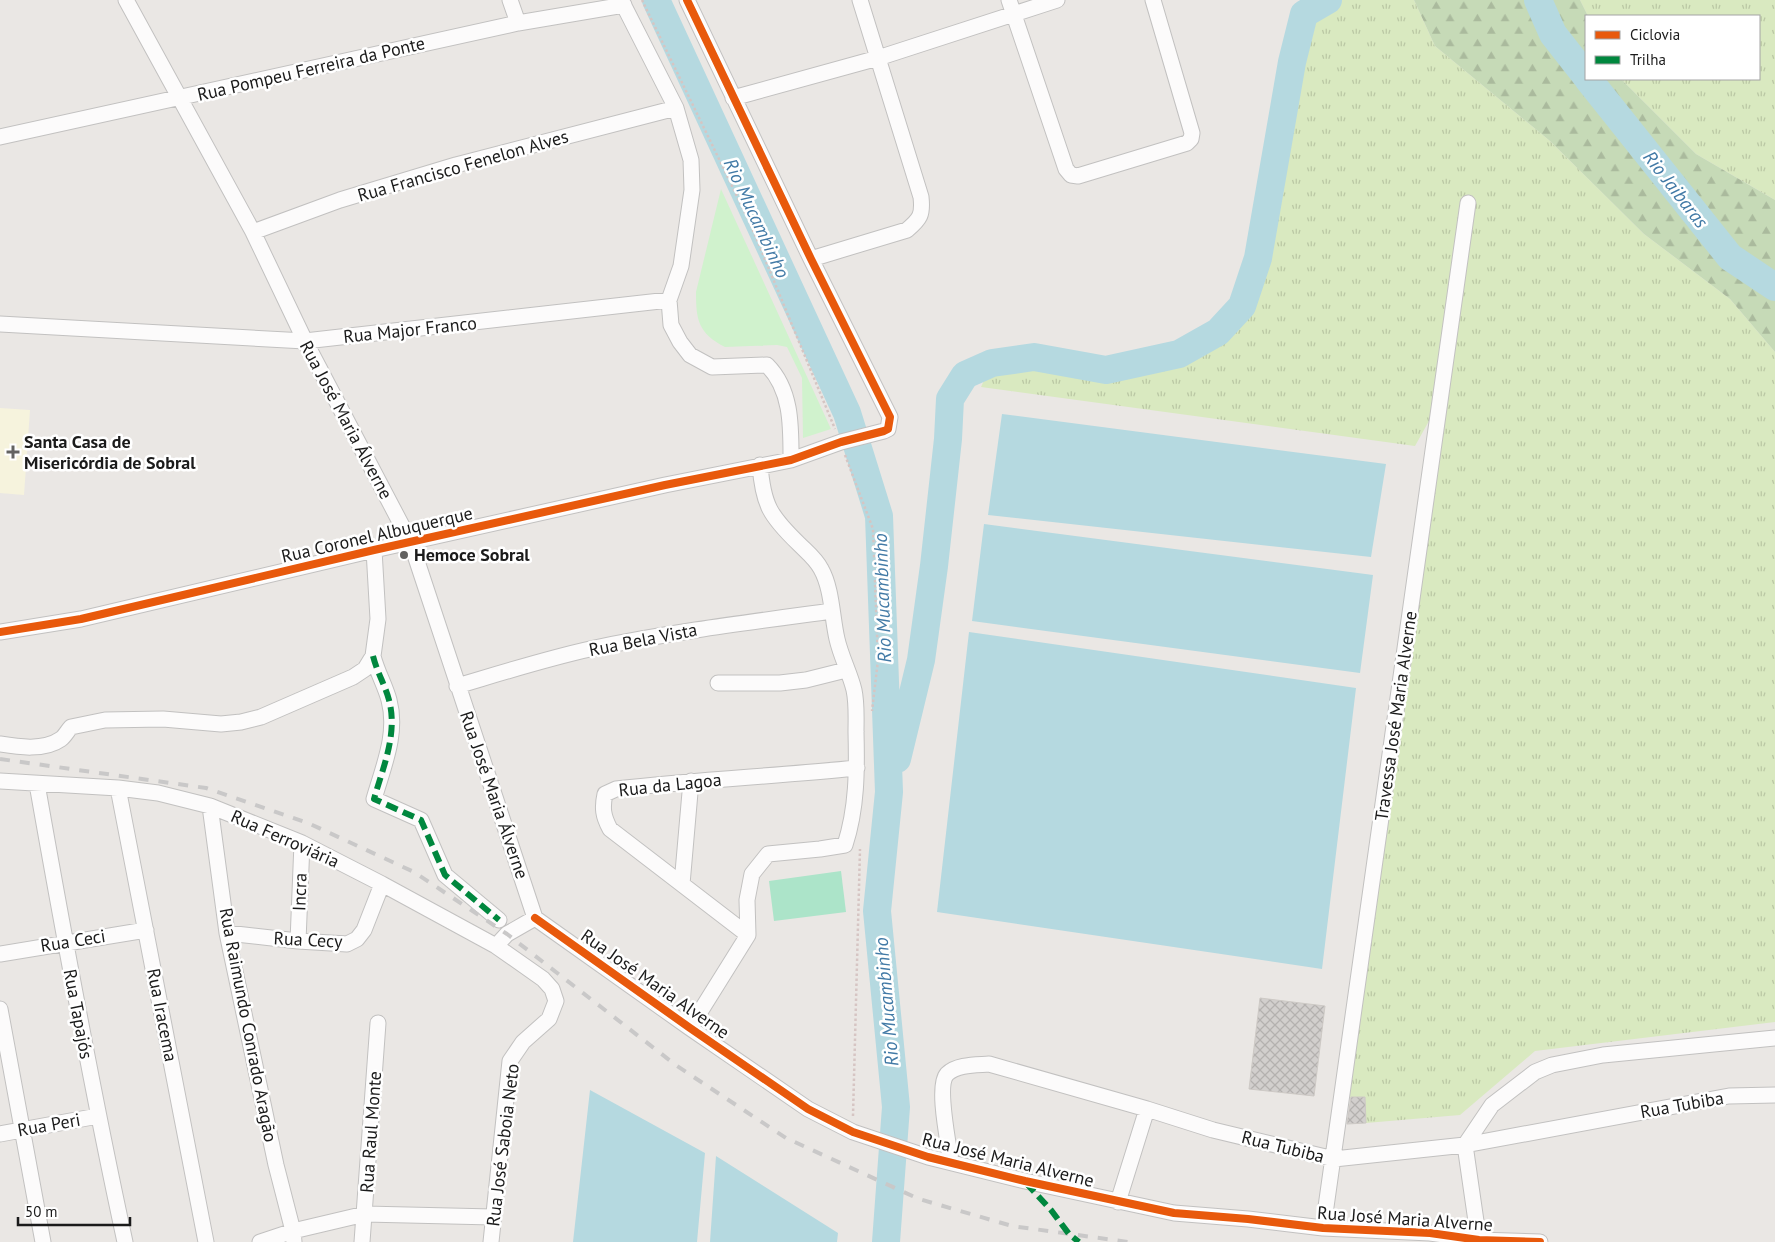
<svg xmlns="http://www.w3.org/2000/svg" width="1775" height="1242" font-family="'PT Sans',sans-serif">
	<defs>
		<pattern id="grass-tufts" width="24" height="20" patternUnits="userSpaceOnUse" patternTransform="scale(1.25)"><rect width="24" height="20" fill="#d9e9c0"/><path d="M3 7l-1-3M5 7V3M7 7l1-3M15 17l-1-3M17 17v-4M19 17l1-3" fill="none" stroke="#bac7a4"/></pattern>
		<pattern id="forest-firs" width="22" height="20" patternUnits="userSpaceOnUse" patternTransform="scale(1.25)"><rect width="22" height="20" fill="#c6dab7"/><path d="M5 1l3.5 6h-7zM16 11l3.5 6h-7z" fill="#aaba9d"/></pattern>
		<pattern id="building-cross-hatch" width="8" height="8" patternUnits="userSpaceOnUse" patternTransform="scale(1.25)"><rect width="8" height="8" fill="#d2cfcd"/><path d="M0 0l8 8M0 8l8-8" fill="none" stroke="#b4b1af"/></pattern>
	</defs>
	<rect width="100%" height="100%" fill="#eae7e4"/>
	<path fill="#f6f3dd" d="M0 408 30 410 24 495 0 493Z"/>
	<path fill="url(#grass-tufts)" d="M1328 0H1414L1435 46 1550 141 1644 234 1730 299 1775 352V1022L1535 1051 1460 1115 1366 1123 1365 1097 1345 1098 1439 403 1415 446 981 387 992 363 1034 357 1106 370 1179 354 1218 332 1242 306 1258 258 1292 62 1304 14Z
		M1580 0H1775V200L1696 154 1621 79H1759V16H1588Z"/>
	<path fill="url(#forest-firs)" d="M1414 0H1580L1588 16H1586V79H1621L1696 154 1775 200V352L1730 299 1644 234 1550 141 1435 46Z"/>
	<path fill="#d0f2cd" d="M721 189 831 429 803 438 802 378 787 347 777 345 725 347C698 333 696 320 696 292Z"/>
	<path fill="#ace4c9" d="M841 871 846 912 774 921 769 881Z"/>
	<path fill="#b5d9e0" d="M1002 414 1386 464 1371 557 988 515Z
		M984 524 1373 575 1360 673 972 621Z
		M969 632 1356 688 1322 969 937 912Z
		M590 1090 705 1153 697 1242H573Z
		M716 1156 838 1233 837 1242H710Z"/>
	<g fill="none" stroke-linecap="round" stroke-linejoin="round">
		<path stroke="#b5d9e0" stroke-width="28" d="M656 0 847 413 879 516 889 792 877 911 896 1107 886 1242
			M1538 0 1553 34 1586 76
			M1588 79 1730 257 1775 287
			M897 759 921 660 934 566 948 439 950 399 965 375 992 363 1034 357 1106 370 1179 354 1218 332 1242 306 1258 258 1292 62 1304 14 1328 0"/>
	</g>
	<path fill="url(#building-cross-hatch)" stroke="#cdc9c5" d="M1260 998 1325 1006 1314 1096 1249 1089Z
		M1351 1097H1365L1366 1123 1347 1124Z"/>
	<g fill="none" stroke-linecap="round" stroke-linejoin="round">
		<g stroke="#c2c1c0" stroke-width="17">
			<path id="minor" d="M126 0 253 232 305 341 411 543 535 918
				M510 0 518 23
				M621 0 676 108 691 160 692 190 681 266 669 300 671 325 680 342 690 355 712 367 767 365C792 390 791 427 791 460
				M1009 0 1066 169 1071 175 1078 176 1187 143 1191 139 1192 133 1153 0
				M733 98 878 58 1057 0
				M0 137 518 23 624 5
				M253 232 340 200 456 165 676 108
				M811 259 907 230C920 219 923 215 921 197L860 0
				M0 324 305 341 669 300
				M0 632 81 619 374 550 665 485 791 460 841 442 884 431 888 429 890 417 811 259 687 0
				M373 656C377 672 385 685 389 700 398 734 383 767 374 799L421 820 445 875 499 920
				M718 683H780L806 680 846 670
				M457 686C501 673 545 659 590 649 670 632 751 622 832 611
				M0 744C18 747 44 751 61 739 65 736 68 730 71 727L105 720 163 719 221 724 241 722 261 717 353 677 365 669 373 656 378 619 374 550
				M0 781 118 788 158 793 210 806 302 843 382 884 496 946 543 979 552 989 556 1001 549 1019 523 1042 510 1061 491 1242
				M37 784C64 937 92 1090 125 1242
				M118 788 206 1242
				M210 806 227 933 276 1165 293 1231 294 1242
				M682 884 691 781
				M535 918 690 1028 808 1109 853 1132 928 1157 1025 1181 1174 1213 1248 1219 1323 1228 1430 1233 1479 1240 1540 1242
				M227 933 298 941 347 944 357 939 364 930 382 884
				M748 935 610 829C603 816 602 808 605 794L616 789C696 780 776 776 857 768
				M298 941 302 843
				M496 946 507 934 535 918
				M0 954 146 930
				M0 1009 43 1242
				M690 1028 748 935 747 900 752 874 768 854 820 849 845 845C857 808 857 770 856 732 856 718 857 704 854 690 850 673 841 657 837 639 832 618 832 588 821 569 816 559 807 552 799 544 770 516 763 505 760 465
				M0 1134 98 1116
				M951 1162C949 1145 936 1086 947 1074 957 1064 977 1065 989 1064L1147 1109 1213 1130 1334 1159 1465 1145 1729 1096 1775 1095
				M1118 1202 1147 1109
				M1323 1228 1468 203
				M260 1242 293 1231 365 1214 493 1217
				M362 1242 378 1023
				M1479 1242 1465 1145 1492 1105 1535 1072 1552 1065 1603 1055 1775 1038"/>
		</g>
		<path stroke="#d6c5c3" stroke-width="2.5" stroke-dasharray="2.5 2.5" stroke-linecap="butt" d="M642 0 750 223 835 429
			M845 455 873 529 878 660 872 711
			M853 1116 860 849"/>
		<use href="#minor" stroke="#fcfbfb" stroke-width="15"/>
		<path stroke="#c9c8c8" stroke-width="4" stroke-dasharray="10 10" stroke-linecap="butt" d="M0 759 206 788 308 823 414 872 507 934 677 1066 786 1138 919 1199 1012 1226 1128 1242"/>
		<path stroke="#00873e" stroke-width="6" stroke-dasharray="12 6" stroke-linecap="butt" d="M373 656C377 672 385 685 389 700 398 734 383 767 374 799L421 820 445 875 499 920
			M1026 1183 1051 1210 1069 1234 1079 1242"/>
		<g stroke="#fff" stroke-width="11">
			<path id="cycleway" d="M0 632 81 619 374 550 665 485 791 460 841 442 884 431 888 429 890 417 811 259 687 0
				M535 918 690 1028 808 1109 853 1132 928 1157 1025 1181 1174 1213 1248 1219 1323 1228 1430 1233 1479 1240 1540 1242"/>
		</g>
		<use href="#cycleway" stroke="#e8590c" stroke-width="8"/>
	</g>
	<g fill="#636261" stroke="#fff" stroke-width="2">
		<path d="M10.5 444.5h5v5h5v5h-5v5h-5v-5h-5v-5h5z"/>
		<circle cx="404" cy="555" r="5"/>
	</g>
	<g text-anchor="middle" stroke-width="5" stroke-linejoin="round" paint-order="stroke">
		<g font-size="18" fill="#1b1b1b" stroke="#fff">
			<text transform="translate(311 69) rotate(-13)" y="6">Rua Pompeu Ferreira da Ponte</text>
			<text transform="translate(463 166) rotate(-16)" y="6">Rua Francisco Fenelon Alves</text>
			<text transform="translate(410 330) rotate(-6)" y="6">Rua Major Franco</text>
			<text transform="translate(346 420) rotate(62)" y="6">Rua José Maria Álverne</text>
			<text transform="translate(377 535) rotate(-13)" y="6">Rua Coronel Albuquerque</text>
			<text transform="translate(643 640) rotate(-11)" y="6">Rua Bela Vista</text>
			<text transform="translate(1396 716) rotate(-82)" y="6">Travessa José Maria Alverne</text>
			<text transform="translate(670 785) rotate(-6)" y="6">Rua da Lagoa</text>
			<text transform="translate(494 795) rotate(71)" y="6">Rua José Maria Álverne</text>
			<text transform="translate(285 839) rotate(24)" y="6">Rua Ferroviária</text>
			<text transform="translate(300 892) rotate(-88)" y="6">Incra</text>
			<text transform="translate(308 940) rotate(3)" y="6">Rua Cecy</text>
			<text transform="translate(73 941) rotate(-9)" y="6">Rua Ceci</text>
			<text transform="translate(655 984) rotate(35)" y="6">Rua José Maria Alverne</text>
			<text transform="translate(78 1014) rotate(79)" y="6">Rua Tapajós</text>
			<text transform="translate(162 1015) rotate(79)" y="6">Rua Iracema</text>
			<text transform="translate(248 1025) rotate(79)" y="6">Rua Raimundo Conrado Aragão</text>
			<text transform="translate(1682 1105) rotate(-10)" y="6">Rua Tubiba</text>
			<text transform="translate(49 1125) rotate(-10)" y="6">Rua Peri</text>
			<text transform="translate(371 1132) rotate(-86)" y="6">Rua Raul Monte</text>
			<text transform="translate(503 1145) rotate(-83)" y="6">Rua José Saboia Neto</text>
			<text transform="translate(1283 1147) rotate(14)" y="6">Rua Tubiba</text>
			<text transform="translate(1008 1160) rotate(14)" y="6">Rua José Maria Alverne</text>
			<text transform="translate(1405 1219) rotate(4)" y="6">Rua José Maria Alverne</text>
		</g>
		<g font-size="18" font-weight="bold" fill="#1b1b1b" stroke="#fff" text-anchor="start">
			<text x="24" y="448">Santa Casa de<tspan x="24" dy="21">Misericórdia de Sobral</tspan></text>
			<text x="414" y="561">Hemoce Sobral</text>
		</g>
		<g font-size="19" font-style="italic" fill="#427aa6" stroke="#fff">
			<text transform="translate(1676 189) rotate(52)" y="7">Rio Jaibaras</text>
			<text transform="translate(757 218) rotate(65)" y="7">Rio Mucambinho</text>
			<text transform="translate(882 598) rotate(-92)" y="7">Rio Mucambinho</text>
			<text transform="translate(886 1002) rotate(-95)" y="7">Rio Mucambinho</text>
		</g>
	</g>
	<rect x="1585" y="15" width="175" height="65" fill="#ffffff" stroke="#a4a4a4"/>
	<rect x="1595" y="31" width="25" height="8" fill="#e8590c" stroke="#a4a4a4"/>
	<text x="1630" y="40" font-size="15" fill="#1b1b1b">Ciclovia</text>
	<rect x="1595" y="56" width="25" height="8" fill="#00873e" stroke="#a4a4a4"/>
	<text x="1630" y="65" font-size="15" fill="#1b1b1b">Trilha</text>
	<path d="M18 1217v8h112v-8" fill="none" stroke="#1b1b1b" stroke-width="2.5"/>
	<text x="25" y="1217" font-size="15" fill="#1b1b1b" stroke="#ffffff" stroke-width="4" paint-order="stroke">50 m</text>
</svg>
